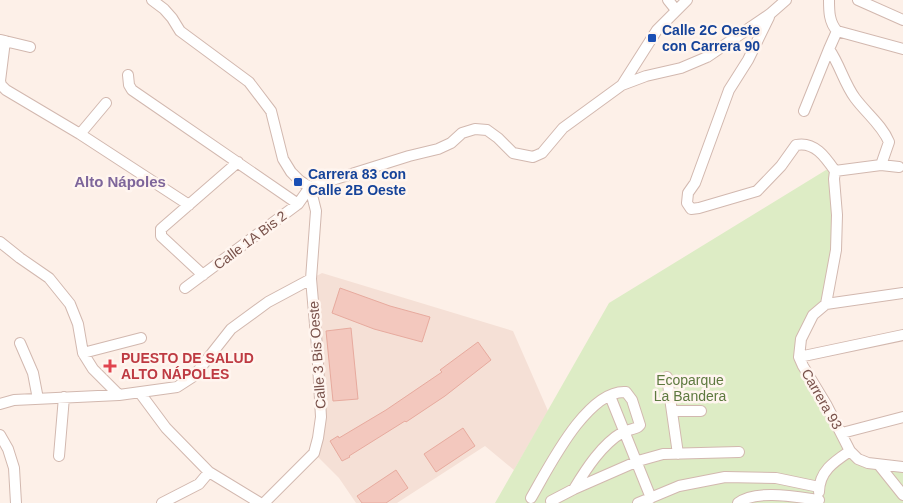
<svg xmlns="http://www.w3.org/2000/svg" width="903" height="503" font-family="Arial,sans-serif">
	<rect width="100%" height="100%" fill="#fdf0e8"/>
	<path fill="#f5e0d6" d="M322 273 513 331 548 411 514 470 485 446 397 503H356L339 478 314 453 318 438 311 279Z"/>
	<path fill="#ddecc5" d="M826 170 835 171 837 215 826 304 813 315 799 357 858 459 903 467V503H495L609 303Z"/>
	<path fill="#f3c8be" stroke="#e7aa9e" d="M340 288 390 306 430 317 422 342 374 329 332 313Z
		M351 328 358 399 333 401 326 331Z
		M478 342 491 360 445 396 406 422 405 421 349 456 350 457 342 461 330 441 338 436 339 438 386 410 442 372 440 370Z
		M463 428 475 446 436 472 424 454Z
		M396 470 408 488 386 503H362L357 496Z"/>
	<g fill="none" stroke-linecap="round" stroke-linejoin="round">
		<g stroke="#d2b8af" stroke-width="12">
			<path id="minor" d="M152 0 164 9 172 18 180 31 249 82 271 111 283 159 291 172 300 181 310 187 409 156 438 149 451 143 462 133 475 129 487 130 498 138 513 153 533 157 542 153 563 128 622 85 646 76 681 68 707 57 770 14 786 0
				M668 0 676 10
				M829 0C829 11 829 22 837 31L903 49
				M858 0 903 20
				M769 17 748 60 729 90 695 183 688 193 687 203 691 209 699 208 757 191 781 166 796 145C815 141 826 158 835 171L834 179 837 215 836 250 826 304 813 315 801 339 799 357 803 366 826 404 850 451 858 459 868 463 903 467
				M837 31 829 49C840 65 844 83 855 98 866 113 882 125 889 142L881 165
				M1 40 30 47
				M5 41 0 81 1 85 6 90 80 134 189 205
				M128 75 129 85 132 90 298 204
				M622 85 657 30 687 0
				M804 111 829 49
				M80 134 106 103
				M835 171 881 165 899 167
				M0 242 20 258 49 278 70 304 78 324 83 353 93 369 119 395
				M203 275 161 236V229L238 162
				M185 288 298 204 310 187
				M826 304 903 293
				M20 343 33 373 38 399
				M83 353 141 338
				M799 357 903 335
				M667 377 678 454
				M140 393 166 428 209 472 260 503
				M610 396 651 498
				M0 404 14 400 119 395 177 387 194 376 231 329 268 302 311 279
				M672 411H701
				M842 433 903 417
				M0 435 8 449 14 468 16 503
				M59 456 64 397
				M879 465 903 495
				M819 492C819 471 835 461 850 451
				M531 498C548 469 587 389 626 392L632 400 640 425 638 427C634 429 628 430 623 432 602 444 586 469 574 489
				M551 501 574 489 638 461 663 454 739 452
				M162 503 199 484 209 472
				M264 503 314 453 318 438 321 417 317 347 311 279 316 211 310 187
				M638 503 679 486 725 477 776 478 819 487
				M738 503C756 489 797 497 819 500"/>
		</g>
		<use href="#minor" stroke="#fff" stroke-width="10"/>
	</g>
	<g fill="#1a4fb4" stroke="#fff5ef" stroke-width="2">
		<rect x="647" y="33" width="10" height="10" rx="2.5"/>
		<rect x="293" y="177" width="10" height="10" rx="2.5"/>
	</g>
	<path fill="#e0444e" stroke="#fff5ef" stroke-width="2" d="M107.5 358.5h5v5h5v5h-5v5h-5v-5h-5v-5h5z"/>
	<g text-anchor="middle" stroke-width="5" stroke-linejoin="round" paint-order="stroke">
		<g font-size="14" font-weight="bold" fill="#164399" stroke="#fff5ef" text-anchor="start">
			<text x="662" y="35">Calle 2C Oeste<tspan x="662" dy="16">con Carrera 90</tspan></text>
			<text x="308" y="179">Carrera 83 con<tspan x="308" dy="16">Calle 2B Oeste</tspan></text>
		</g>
		<g font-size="14" fill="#78514a" stroke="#fff5ef">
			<text transform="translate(250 240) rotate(-37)" y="5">Calle 1A Bis 2</text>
			<text transform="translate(317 355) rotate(-94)" y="5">Calle 3 Bis Oeste</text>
			<text transform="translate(822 399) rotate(60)" y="5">Carrera 93</text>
		</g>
		<g font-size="14" font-weight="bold" fill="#be3a42" stroke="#fff5ef" text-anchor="start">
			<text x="121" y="363">PUESTO DE SALUD<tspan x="121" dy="16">ALTO NÁPOLES</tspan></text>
		</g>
		<g font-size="14" fill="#5d793f" stroke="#fff5ef">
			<text x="690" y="385">Ecoparque<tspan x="690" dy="16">La Bandera</tspan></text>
		</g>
		<g font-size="15" font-weight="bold" fill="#7e669b" stroke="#fff5ef">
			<text x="120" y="187">Alto Nápoles</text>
		</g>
	</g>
</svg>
